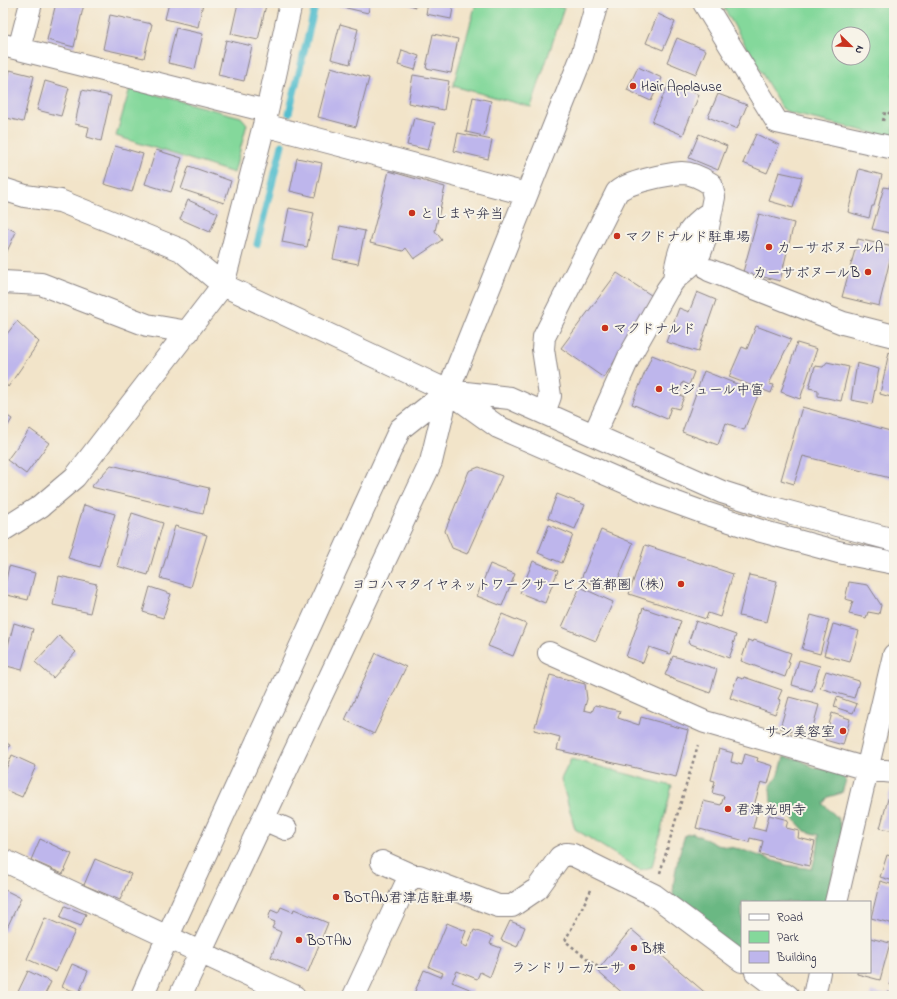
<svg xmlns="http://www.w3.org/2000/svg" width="897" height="999" font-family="'Indie Flower','Klee One',sans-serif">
	<rect width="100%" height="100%" fill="#f7f3e8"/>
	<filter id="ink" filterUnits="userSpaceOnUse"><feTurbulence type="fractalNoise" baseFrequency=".025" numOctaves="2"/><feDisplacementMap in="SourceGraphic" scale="8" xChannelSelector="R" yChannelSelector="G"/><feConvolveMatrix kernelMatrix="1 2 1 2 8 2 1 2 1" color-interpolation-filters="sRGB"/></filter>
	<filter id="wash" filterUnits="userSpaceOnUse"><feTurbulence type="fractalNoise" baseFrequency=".012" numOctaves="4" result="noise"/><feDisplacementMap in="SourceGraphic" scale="16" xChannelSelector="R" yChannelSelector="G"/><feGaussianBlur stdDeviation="0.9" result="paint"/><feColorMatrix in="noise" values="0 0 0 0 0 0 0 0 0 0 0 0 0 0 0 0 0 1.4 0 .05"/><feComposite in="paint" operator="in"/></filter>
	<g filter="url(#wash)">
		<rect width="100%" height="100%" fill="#f2e4c9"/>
		<path fill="#84d89b" stroke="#537d6b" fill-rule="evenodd" d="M476 3H545L564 8 531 107 453 86Z
			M721 3H894V138L789 113 782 108ZM839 34H863V58H839Z
			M130 88 241 117 247 124 234 173 116 136Z
			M571 759 672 786 652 867 640 870 575 829 561 779Z"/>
		<path fill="#6bb883" stroke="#466d5f" d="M784 757 799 759 815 768 837 771 846 780 842 793 828 797 823 804 838 818 843 834 826 902H742V957L673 899C673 876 678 857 685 835L693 833 717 845 740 849 786 865 812 869 818 846 819 835 805 831 793 818 771 801 770 787 779 774Z"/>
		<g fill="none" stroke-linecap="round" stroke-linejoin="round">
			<path stroke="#53bece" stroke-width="7" d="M289 113 316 3
				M257 244 282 145"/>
		</g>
		<g id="blocks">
			<path fill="#beb6ec" d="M3 3H9L3 22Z
				M56 3 84 4 74 47 47 40Z
				M169 3H203L198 27 165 19Z
				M238 3 266 5 258 40 231 34Z
				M339 3H370L368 13 338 6Z
				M404 3H417L416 7Z
				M428 3H454L451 19 426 14Z
				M658 14 675 22 663 50 646 43Z
				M110 15 152 24 144 58 103 49Z
				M340 24 358 29 350 64 331 59Z
				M176 28 203 34 195 69 168 63Z
				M433 34 458 39 451 73 426 68Z
				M677 38 706 50 696 74 667 62Z
				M226 40 252 46 244 81 218 75Z
				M402 50 419 56 415 70 398 65Z
				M331 67 369 78 356 127 318 117Z
				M638 67 662 78 651 101 627 90Z
				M10 70 34 76 23 122 3 117V99Z
				M413 75 449 81 444 110 408 103Z
				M45 81 69 88 61 116 37 110Z
				M669 82 699 95 683 135 652 122Z
				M82 90 111 96 101 141 87 137 89 127 75 124Z
				M718 94 747 105 737 129 708 117Z
				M473 97 491 101 484 136 466 132Z
				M414 118 435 123 428 150 407 145Z
				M458 133 492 140 488 159 454 151Z
				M699 134 727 146 718 170 689 158Z
				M756 134 779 145 767 173 743 163Z
				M115 146 143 154 132 192 104 184Z
				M156 150 182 158 171 192 145 184Z
				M297 158 322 163 315 197 290 191Z
				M189 166 231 181 224 203 181 189Z
				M859 169 882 175 874 206H872L869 218 848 212Z
				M389 171 445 187 435 231 442 240 414 259 406 248 403 251 370 243Z
				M779 172 802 177 793 208 769 201Z
				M892 180 894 181V234L872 229 884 187 889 188Z
				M188 200 218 213 210 232 180 219Z
				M289 208 314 213 307 247 282 242Z
				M759 214 794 223 780 281 743 272Z
				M3 225 16 232 3 260Z
				M340 226 365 231 358 264 333 259Z
				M858 239 893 247 879 306 842 297Z
				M617 273 654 297 604 378 561 348Z
				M697 292 716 300 698 352 666 342 679 308 689 312Z
				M17 321 39 342 8 387 3 380V339Z
				M756 326 791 339 769 384 774 385 771 393 729 377 742 347 747 349Z
				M797 343 817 349 800 399 781 392Z
				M889 352 894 354V382L891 397 880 394Z
				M652 355 694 372 689 385 683 382 678 394 684 397 679 409 671 407 667 419 632 404Z
				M827 362 849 367 841 401 818 396V390L809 388 815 366 823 367Z
				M857 363 879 369 872 404 851 400Z
				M704 371 759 393 744 430 726 423 718 445 682 432Z
				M802 407 894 432V479L803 456 794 484 781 480Z
				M3 413 12 419 3 434Z
				M30 429 49 443 26 474 7 460Z
				M111 465 209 488 203 514 91 487Z
				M479 467 502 476 467 554 452 548 445 531 469 471Z
				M557 494 585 505 575 529 548 518Z
				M84 505 115 514 99 567 68 558Z
				M132 513 163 523 148 575 117 566Z
				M549 525 573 535 562 563 538 553Z
				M175 526 207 535 191 587 160 578Z
				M601 530 633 543 613 592 581 579Z
				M645 545 733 574 720 617 708 613 706 619 629 594Z
				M533 561 558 571 545 603 520 593Z
				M490 564 515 574 502 606 477 596Z
				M9 566 35 573 28 600 3 594Z
				M749 575 777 581 767 622 739 616Z
				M59 576 97 584 90 613 53 605Z
				M849 582 868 585 881 605 879 614 868 612 866 618 849 614 853 601 845 599Z
				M150 587 171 594 163 618 143 612Z
				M580 587 613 602 596 641 562 627Z
				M643 608 681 621 670 654 649 647 643 663 626 657Z
				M502 614 526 624 513 656 488 646Z
				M811 615 829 620 820 654 802 649Z
				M696 621 736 635 733 644 734 645 729 658 688 643Z
				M14 623 33 629 22 670 3 665Z
				M833 624 859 631 850 662 824 655Z
				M59 636 76 652 53 678 35 662Z
				M748 640 753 642 754 640 791 653 788 662 790 663 785 677 741 661Z
				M376 653 406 667 374 734 345 720Z
				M673 656 717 669 710 693 670 678V677L665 675Z
				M799 660 820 666 812 691 792 685Z
				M826 671 859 681 854 698 820 688Z
				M550 675 585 684 587 699 584 710 592 712 595 705 620 711 618 718 639 725 641 717 688 730 676 777 557 750 560 737 534 730Z
				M737 677 743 679 744 677 782 690 778 699 781 700 775 714 730 698Z
				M789 697 819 705 810 737 780 728Z
				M837 697 857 704 853 713 834 707Z
				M832 713 850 719 843 745 825 740Z
				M3 741 10 745 3 759Z
				M719 749 733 753 731 762 742 765 745 754 758 758 757 761 773 766 768 784 761 782 755 802 757 804 755 812H757L753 828 765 831 769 815 788 820 786 828 799 831 798 838 815 842 809 866 760 854 763 841 750 838 749 842 696 828 703 801 721 805 724 796 712 793 715 781 711 780Z
				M12 755 36 766 22 797 3 789V776Z
				M891 788H894V831L880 828Z
				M40 839 72 854 63 874 31 860Z
				M887 855 894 857V881L880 877Z
				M95 859 131 874 120 900 84 885Z
				M880 881 894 885V924L871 918Z
				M3 889 21 898 5 932 3 931Z
				M65 906 86 914 81 926 60 918Z
				M281 907 293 912 294 909 328 923 308 972 271 957 281 932 272 928 275 922 268 919 271 910 278 913Z
				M45 918 75 931 56 972 27 959Z
				M510 921 525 927 517 947 501 940Z
				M447 923 466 931 461 944 467 947 474 930 493 937 490 944 501 948 490 977 480 972 477 979 457 971 452 982 472 990 470 996H413L424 970 441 977 443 973 429 967Z
				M631 929 709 996H626L597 971Z
				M870 938 890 943 880 980 857 974V972H870Z
				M72 964 88 971 79 993 62 987Z
				M28 971 51 982 44 996H16Z
				M894 973V986L890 985Z
				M871 991 887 995 888 992 894 994V996H870Z"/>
		</g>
	</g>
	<g filter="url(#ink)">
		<use href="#blocks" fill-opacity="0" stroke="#8a8382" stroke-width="1"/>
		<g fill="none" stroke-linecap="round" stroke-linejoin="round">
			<g stroke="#8a8382" stroke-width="24">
				<path id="minor" d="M704 3 777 122 894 148
					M3 45 267 111
					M19 49 31 3
					M264 125 526 194
					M3 189 25 196 60 201 181 250 223 285 448 391 498 427 652 494 699 511 761 531 838 552 894 563
					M709 270 843 323 894 336
					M674 280C677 252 685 227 711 212
					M3 282 41 284 147 325 188 332
					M544 413 550 396 543 349 544 337 617 192C627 182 668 174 682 173 693 173 702 178 711 184L714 197 706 237 700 253 690 266 674 280 667 290 629 357 594 435
					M3 530 41 506 75 477 223 285 264 125 291 3
					M549 653 705 722 867 769 894 772
					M263 819 286 829
					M3 860 294 996
					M382 862 413 876
					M836 902 894 655
					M756 972 788 996
					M142 996 168 936 400 429 448 391 510 398 722 492 766 506 894 540
					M180 996 431 462 448 391 582 56 597 3
					M354 996 406 884 413 876H419L498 906H512L537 889 560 857 566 854 573 855 654 895 742 961
					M814 996 819 972"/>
			</g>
			<path stroke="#8a8382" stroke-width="2.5" stroke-dasharray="3 3" stroke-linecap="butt" d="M883 121 885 112 892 114
				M660 873 698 745
				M591 890 565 941 599 968"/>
			<use href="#minor" stroke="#fff" stroke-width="22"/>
		</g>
	</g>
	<g fill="#c8321e" stroke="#f7f3e8" stroke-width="1.5">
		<circle cx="633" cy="86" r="4"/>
		<circle cx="412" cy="213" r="4"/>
		<circle cx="617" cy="236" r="4"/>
		<circle cx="769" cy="247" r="4"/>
		<circle cx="868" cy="272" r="4"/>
		<circle cx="605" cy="328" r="4"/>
		<circle cx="659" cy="389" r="4"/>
		<circle cx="681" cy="584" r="4"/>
		<circle cx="843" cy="731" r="4"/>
		<circle cx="728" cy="809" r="4"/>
		<circle cx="336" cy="897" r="4"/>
		<circle cx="299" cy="940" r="4"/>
		<circle cx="634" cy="948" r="4"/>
		<circle cx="632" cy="967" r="4"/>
	</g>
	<g text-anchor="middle" stroke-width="4" stroke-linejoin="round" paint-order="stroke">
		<g font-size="14" fill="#22223b" stroke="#f7f3e8" text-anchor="start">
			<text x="641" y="91">Hair Applause</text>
			<text x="420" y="218">としまや弁当</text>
			<text x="625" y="241">マクドナルド駐車場</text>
			<text x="777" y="252">カーサボヌールA</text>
			<text x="860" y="277" text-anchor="end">カーサボヌールB</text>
			<text x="613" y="333">マクドナルド</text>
			<text x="667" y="394">セジュール中富</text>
			<text x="673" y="589" text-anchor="end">ヨコハマタイヤネットワークサービス首都圏（株）</text>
			<text x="835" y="736" text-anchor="end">サン美容室</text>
			<text x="736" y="814">君津光明寺</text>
			<text x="344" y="902">BOTAN君津店駐車場</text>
			<text x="307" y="945">BOTAN</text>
			<text x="642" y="953">B棟</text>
			<text x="624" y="972" text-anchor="end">ランドリーカーサ</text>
		</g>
	</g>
	<rect width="897" height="999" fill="none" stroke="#f7f3e8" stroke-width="16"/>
	<rect x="741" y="901" width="130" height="72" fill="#f7f3e8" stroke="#a29fa3"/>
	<rect x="749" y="914" width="20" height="6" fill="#ffffff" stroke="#a29fa3"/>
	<text x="777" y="921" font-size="12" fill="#22223b">Road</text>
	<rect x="749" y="931" width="20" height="12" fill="#84d89b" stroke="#a29fa3"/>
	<text x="777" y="941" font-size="12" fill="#22223b">Park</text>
	<rect x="749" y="951" width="20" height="12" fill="#beb6ec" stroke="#a29fa3"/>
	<text x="777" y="961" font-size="12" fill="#22223b">Building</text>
	<g transform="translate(851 46) rotate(113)"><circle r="19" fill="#f7f3e8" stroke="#a29fa3"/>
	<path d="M0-3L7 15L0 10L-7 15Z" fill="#c8321e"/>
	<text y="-6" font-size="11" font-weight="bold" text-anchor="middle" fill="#22223b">N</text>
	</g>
</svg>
